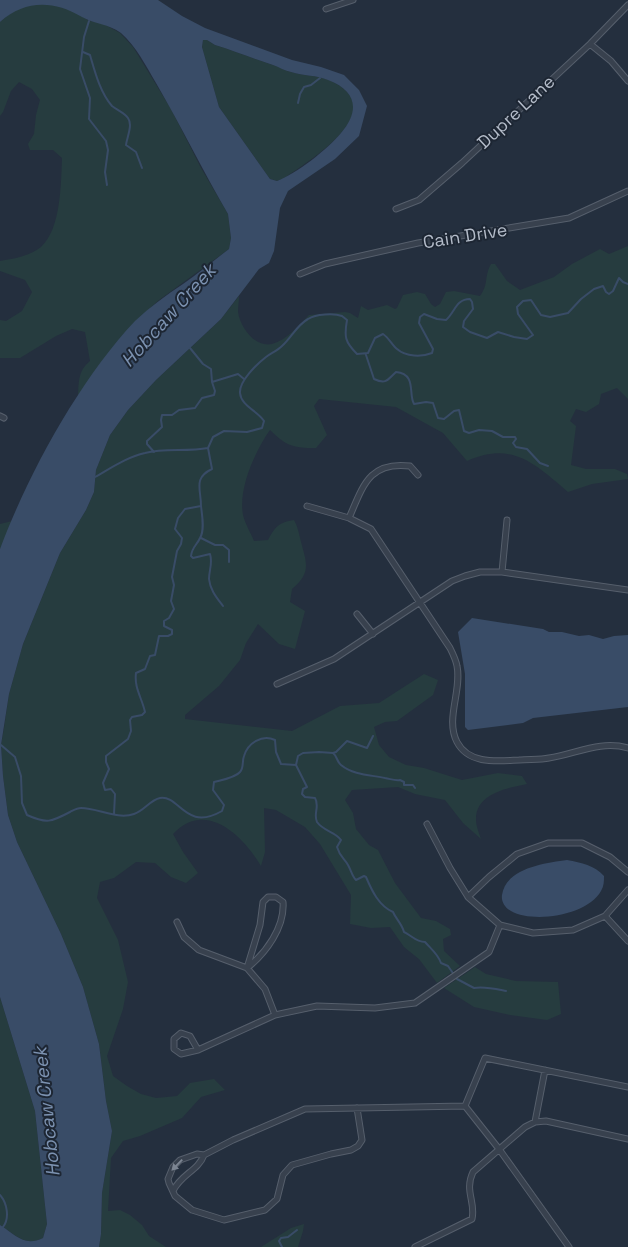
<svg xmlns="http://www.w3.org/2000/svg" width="628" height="1247" font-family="'Space Grotesk',sans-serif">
	<rect width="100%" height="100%" fill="#242f3e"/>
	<path fill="#263c3f" d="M44 1 56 4 74 11 89 21 102 23 120 33 133 47 171 109 201 168 228 214 231 238 229 249 159 300 136 321 110 351 78 396C79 381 78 371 90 361L85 332 72 329 56 336 20 358H0V320L6 321 22 311 32 292 25 280 0 271V261C13 259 30 256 41 247 61 229 61 184 62 158L53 150H30L28 144 34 134 36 115 40 100 32 89 19 82 11 91 3 112 0 116V22C12 10 27 2 44 1Z
		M203 40H207L215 45C235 51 254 59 273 65 280 67 285 71 291 72 303 76 317 75 329 80 395 109 310 160 283 179L277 181 270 179 219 107 202 47Z
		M628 246V399L617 388 601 394 599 404 586 412 576 409 570 421 576 426 571 465 586 469H615L627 474 628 479 592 484 568 492C534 463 512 441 467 461L443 433 396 407 319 399 314 406 327 435 316 448C293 448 286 446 270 430 255 451 238 489 243 515 245 524 251 533 254 541L268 540C275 527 279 522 294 520 298 527 299 534 301 542 307 564 311 573 292 589L290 602 305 611 295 649 279 644 258 624 246 643 240 660 219 686 185 715V719L292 731 340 706 379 703 424 674 438 680 433 695 397 721 385 722 374 727 379 745 389 757 406 765 424 768 462 780 498 773 522 776 527 784C507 788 475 794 476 820 476 826 479 833 481 839L463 823 445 800 415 794 398 787 352 790 345 800 353 813 356 829 369 845 378 850 395 883 421 918 436 921 450 929 451 935 443 939 444 951 460 966 437 983 419 959 404 947 390 927 371 928 350 924 351 895 320 844 305 827 276 810 264 808 265 852 261 866C243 836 206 799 173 834L183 852 198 873 186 883 171 877 155 863 136 862 114 878 100 882 97 898 118 940 128 982 123 1009 107 1056 113 1076 127 1086 141 1094 156 1098 177 1096 190 1083 214 1079 225 1090 201 1097 182 1118 140 1136 123 1141 111 1158 108 1211 120 1210 130 1215 142 1225 149 1236 166 1247H99L101 1234 102 1193 112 1131 106 1101 99 1044 83 987 61 934 17 842 8 815 3 776 1 745 4 728 9 694 23 644 60 553 86 510 94 492 96 470 110 435 128 410 156 380 221 319 239 296C239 301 238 307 238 312 240 327 255 348 272 344 287 340 299 325 309 315L345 312 350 313 358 318 361 306 368 310 387 305 395 309 397 308 403 295 417 292 425 294 431 304 435 307 440 304 446 292 454 291 480 296C489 284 484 276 491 264H495L507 281 520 290 554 277 572 264 600 249 609 254Z
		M12 521 0 550V524Z
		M475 967 486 974 516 981 558 982 561 1014 547 1020 510 1015 474 1007 444 988Z
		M0 997 35 1111 47 1224 43 1238C24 1247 16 1235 0 1225Z
		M304 1224 303 1231 298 1247H261L291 1228Z"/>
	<path fill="#394c67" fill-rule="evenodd" d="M0 0H158L182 16 205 28 292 60 321 67 344 75 359 90 367 106 359 136 335 159 288 191 280 208 274 251 269 263 259 269 221 319 156 380 128 410 110 435 96 470 94 492 86 510 60 553 23 644 9 694 1 745 3 776 8 815 17 842 61 934 83 987 99 1044 106 1101 112 1131 102 1193 101 1234 99 1247H0V1225C16 1235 24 1247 43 1238L47 1224 35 1111 0 997V549C28 474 80 379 135 321 150 307 166 295 183 284 199 273 213 261 229 249L231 238 228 214C203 171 181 126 156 83 146 66 136 46 121 33 109 24 94 24 82 17 53 0 25 0 0 22ZM203 40H207L215 45C235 51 254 59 273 65 279 67 285 71 291 72 303 76 317 75 328 80 357 91 360 111 341 133 328 149 296 174 277 181L270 179 219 107 202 47Z
		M472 618 543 629 549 632H562L579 636 589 635 603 639 614 636 628 635V707L533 718 523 723 468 730 465 727V674L458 632Z
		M567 860C582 863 594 865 604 876 604 881 604 886 601 891 588 915 534 924 511 911 505 908 501 901 502 895 506 868 545 863 567 860Z"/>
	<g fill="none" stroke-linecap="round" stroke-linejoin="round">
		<path stroke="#394c67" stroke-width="2" d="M89 21 84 37 80 69 90 98 89 119 106 141 108 150 105 172 107 185
			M83 52 90 55C95 72 100 92 112 106 117 110 125 113 128 118 133 125 127 137 126 145L136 152 142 168
			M298 103 300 94 304 87 311 85 320 78
			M190 348 203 364 211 369 212 382
			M366 355 374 379C387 385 388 379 396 372 417 374 408 394 414 404L426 402 433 403 438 418 444 419 454 411 459 410 464 431 469 433 479 430 492 431 503 437H515L516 439 513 443 516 447 527 449 540 463 548 466
			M154 452 147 444V441L162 427 161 420 162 415H172L179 410 195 408 202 398 214 395 215 391 212 382 238 374 244 379
			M95 477C111 468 127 457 145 453 165 448 187 452 208 448L213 437 224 431 247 432 262 428 264 421C258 411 241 406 240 393 239 381 257 364 266 357 271 353 277 351 282 346 291 338 297 325 308 319 316 314 334 313 342 316L347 320C344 337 345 342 357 354L368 353 375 338 383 334C389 338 392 345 397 349 406 357 422 357 432 353L433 349 419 323 420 317 424 314 437 319 446 320C455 312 456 299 470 299L472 302 473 309 464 321 463 327 470 332 487 338 498 332 514 337 527 339 533 335 518 314 517 307 523 301 531 300 541 315 550 317 568 313 581 299 594 289 603 286 606 292 609 294 613 291 619 278 623 282 628 284
			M201 506C202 515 205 530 200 538 197 545 192 547 191 556L193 558 210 554C213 563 209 570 209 579 210 590 217 598 223 606
			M201 538 215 545H223L229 550V562
			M1 745 15 757 21 776 22 803 27 815C47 824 51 822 70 812 74 810 77 808 81 808 98 808 117 820 134 814 144 811 150 800 160 798 180 795 185 832 222 811L224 805 213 790 214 782C221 780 235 778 240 772 244 768 242 761 244 756 248 743 262 734 275 740L276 752 281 764 296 765 307 787 303 789 302 794 305 797 315 798C320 806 313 814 317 822 323 831 336 832 341 840L337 847C340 857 344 858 348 865 351 870 352 876 356 880L364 876 366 877C372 891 379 906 393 912 396 919 402 924 404 932 411 935 416 942 425 942 431 949 438 954 441 963L448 966 457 979 474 988C484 986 496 989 506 991
			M333 753 336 752 347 741 367 748 373 736
			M296 765 298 756 303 753 319 752 333 753C337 756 337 762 341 765 353 775 371 775 385 778 391 779 395 781 400 780L404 782V785H413L415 788
			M114 814 115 794 111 789 105 790 103 783 109 769 106 762V756L128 739 131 731 130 720 132 717 142 715 145 712C142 698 134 688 136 673L145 669 150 656 155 655 159 636H168L172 634V630L164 626V621L169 618 174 609 171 601 174 585 172 577 177 551 181 544 182 538 175 529 178 518 185 509 201 506C201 489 193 478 212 469L208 448
			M0 1195C7 1203 10 1218 3 1227
			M282 1247 279 1241 281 1238 288 1237 297 1230"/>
		<g stroke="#565f6c" stroke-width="7">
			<path id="minor" d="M326 9 353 0
				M590 44 611 61 628 81
				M396 209 419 200 462 163 590 44 628 5
				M300 274 325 264 418 243 569 218 628 191
				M0 416 4 418
				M307 506 349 518 371 529 450 648C453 654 456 660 457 666 462 691 445 719 457 742 469 765 498 761 519 760 529 759 540 760 549 758 576 754 600 740 628 748
				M349 518C363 486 369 461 410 466L418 475
				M502 572 507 520
				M357 614 373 634
				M277 684 334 659 452 581 465 576 480 572H502L628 590
				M427 824 450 868 468 897 500 925 533 933 573 930 605 916 628 890
				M268 897H276L283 902C285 927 266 953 247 968L260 925 263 902Z
				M468 897 489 877 517 854 548 843H582L610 857 628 872
				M605 916 628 941
				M177 922 184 937 199 950 247 968 265 989 275 1015
				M198 1050 190 1036 181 1033 174 1039V1049L181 1054 198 1050 275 1015 317 1006 375 1008 415 1003 489 952 500 925
				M465 1106 485 1058 628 1087
				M465 1106 499 1149 569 1247
				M357 1108 362 1140 358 1146 351 1150 331 1154 292 1165 283 1175 277 1199 265 1210 224 1220 192 1210 175 1196 169 1183 168 1179 173 1167 180 1160 197 1154 204 1155 233 1140 305 1109 465 1106
				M535 1122 545 1070
				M173 1191C181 1174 198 1171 204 1155
				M415 1247 472 1219C476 1202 464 1191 473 1172L525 1127 535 1122 546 1121 628 1139"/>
		</g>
		<use href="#minor" stroke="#38414e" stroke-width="5"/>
	</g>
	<defs><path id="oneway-solid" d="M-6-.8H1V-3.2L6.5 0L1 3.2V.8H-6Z" transform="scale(1.25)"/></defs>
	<use fill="#7c8592" href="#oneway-solid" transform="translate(177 1165) rotate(134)"/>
	<g text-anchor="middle" stroke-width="4" stroke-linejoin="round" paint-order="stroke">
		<g font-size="18" fill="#b4bcc9" stroke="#1d2633">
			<text transform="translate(516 112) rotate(-43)" y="6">Dupre Lane</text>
			<text transform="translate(465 236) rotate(-9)" y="6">Cain Drive</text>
		</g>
		<g font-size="19" font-style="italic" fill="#7c92b1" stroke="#1d2633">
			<text transform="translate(168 315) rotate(-48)" y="7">Hobcaw Creek</text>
			<text transform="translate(46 1112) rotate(-96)" y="7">Hobcaw Creek</text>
		</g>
	</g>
</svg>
